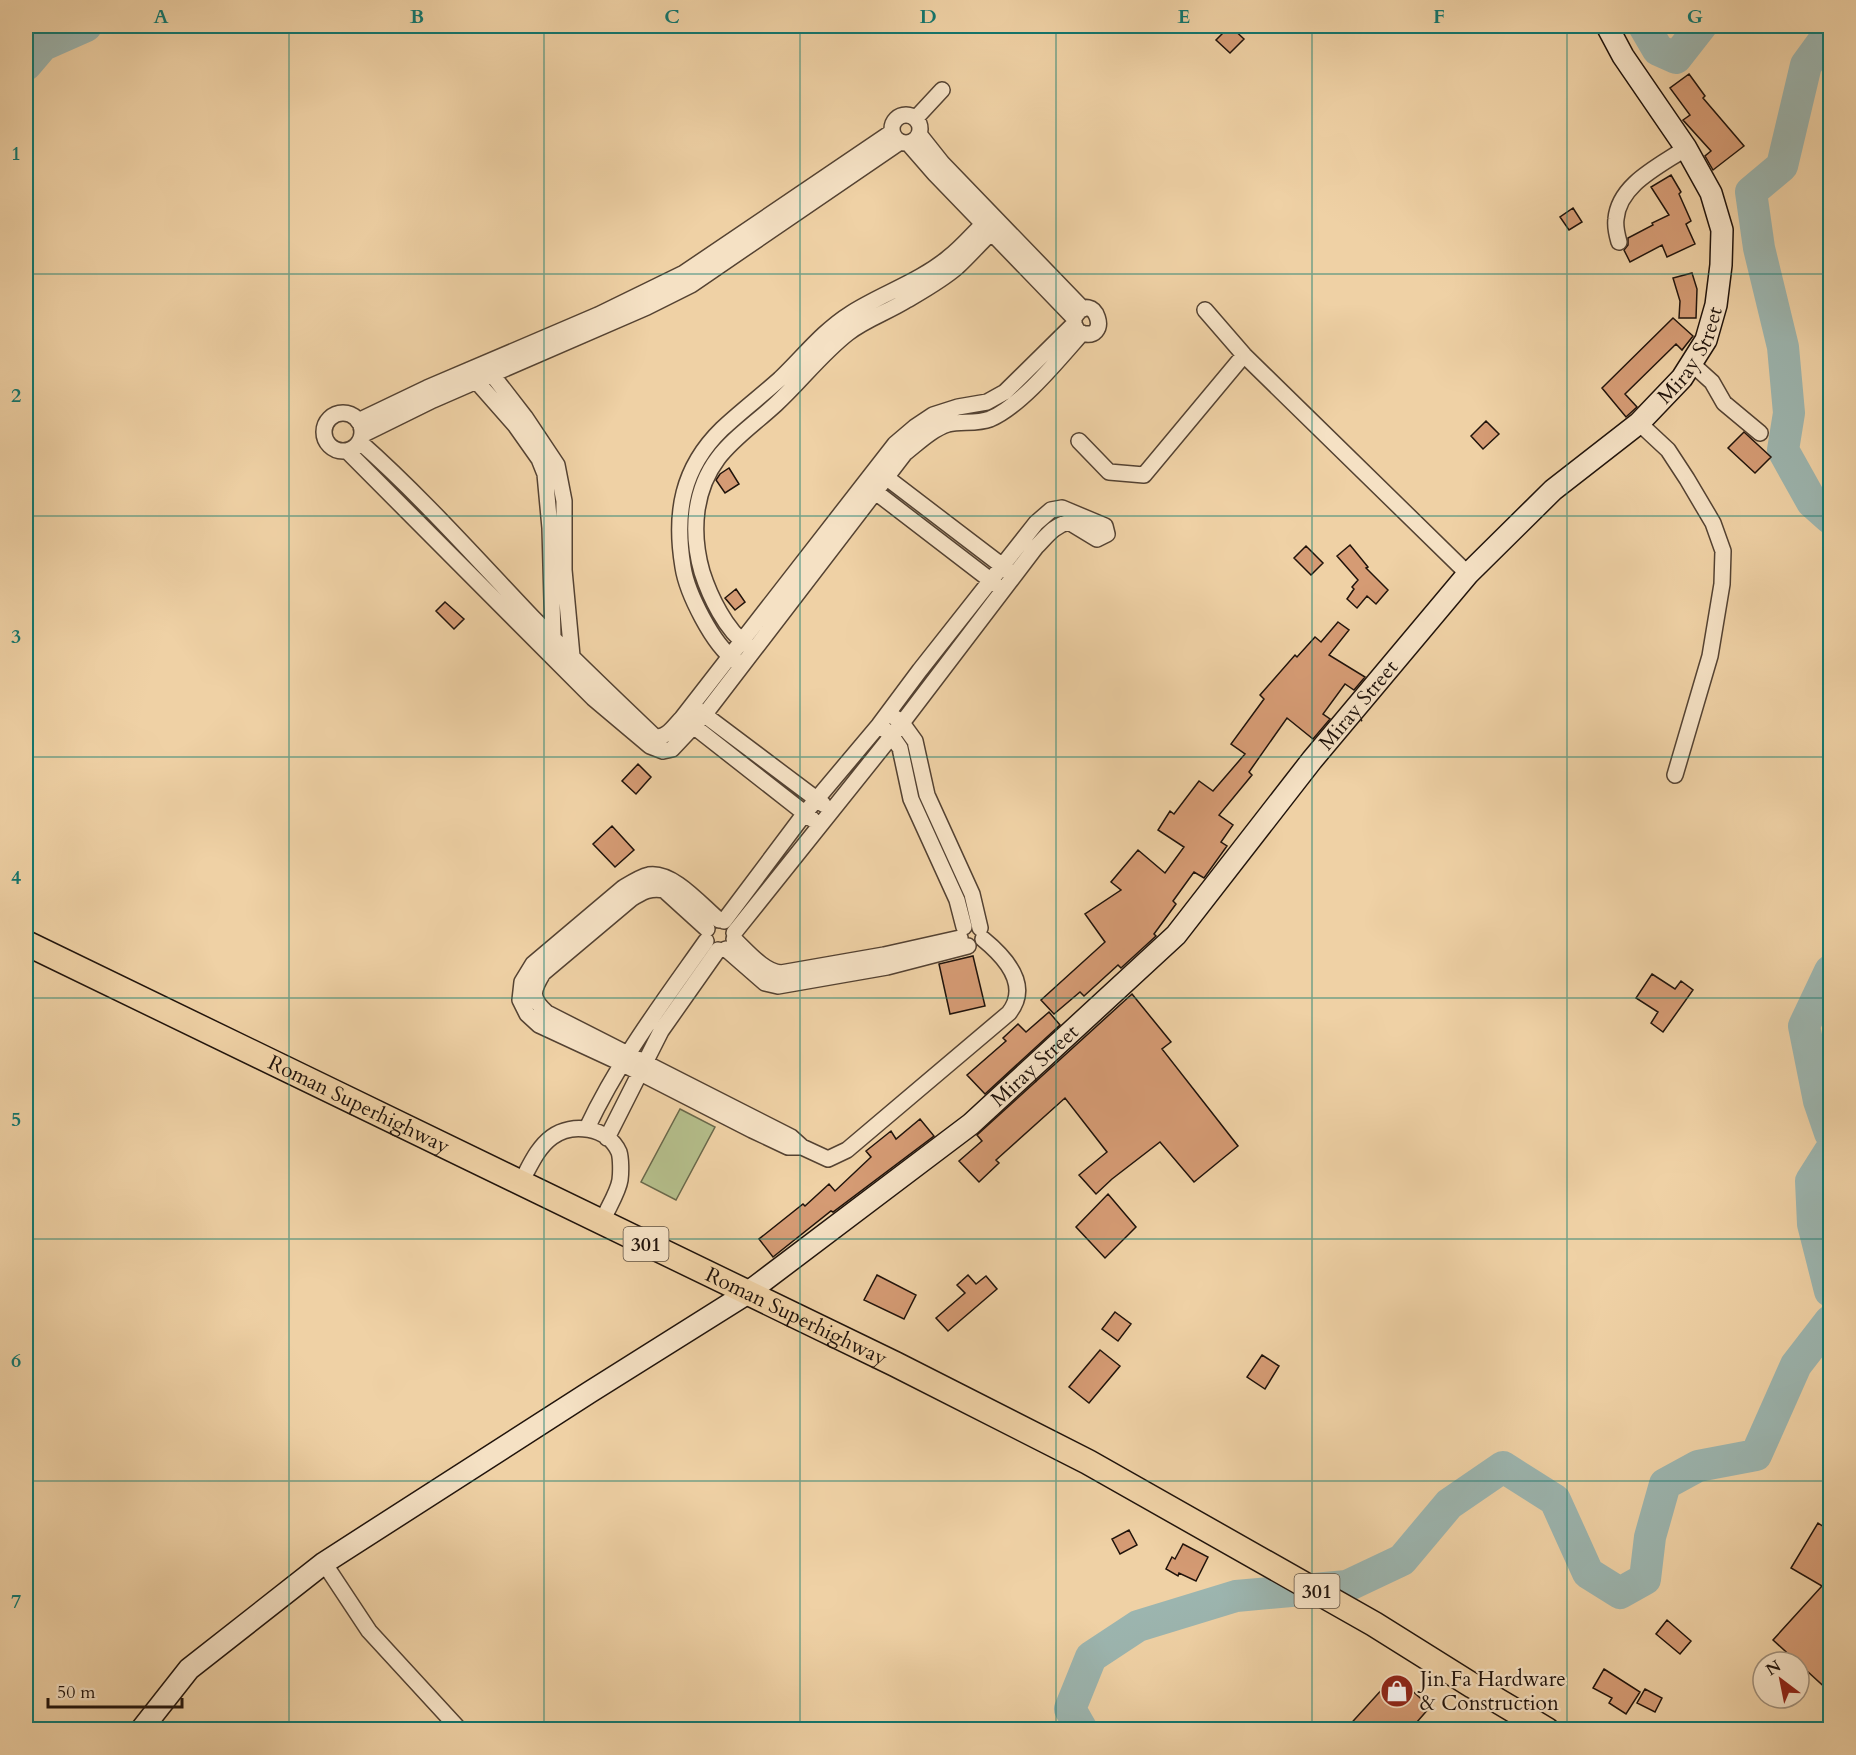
<svg xmlns="http://www.w3.org/2000/svg" width="1856" height="1755" font-family="Cardo,serif">
	<rect width="100%" height="100%" fill="#efd1a5"/>
	<filter id="stains"><feTurbulence type="fractalNoise" baseFrequency=".00333" numOctaves="4"/><feColorMatrix values="0 0 0 0 .2 0 0 0 0 .09 0 0 0 0 .02 0 0 0 .5 -.17"/></filter>
	<radialGradient id="worn" r=".72"><stop offset=".6" stop-color="#630" stop-opacity="0"/><stop offset="1" stop-color="#630" stop-opacity=".3"/></radialGradient>
	<path fill="#b4bd8a" stroke="#6a684a" stroke-width="1.5" d="M680 1109 715 1127 676 1200 641 1182Z"/>
	<g fill="none" stroke-linecap="round" stroke-linejoin="round">
		<path stroke="#9cb5af" stroke-width="32" d="M1644 26 1658 50 1676 58 1701 26
			M1830 32 1806 65 1782 166 1751 192 1759 248 1783 347 1789 413 1783 450 1812 502 1830 518
			M26 65 43 45 86 26
			M1830 971 1804 1026 1819 1101 1830 1133
			M1830 1151 1811 1181 1813 1224 1830 1291
			M1082 1730 1070 1709 1091 1657 1138 1626 1236 1596 1347 1586 1402 1560 1449 1504 1503 1467 1555 1500 1588 1573 1620 1593 1645 1579 1650 1537 1665 1484 1698 1466 1756 1455 1796 1365 1830 1321"/>
	</g>
	<path fill="#d59b74" stroke="#20130b" stroke-width="1.5" d="M1230 26 1244 39 1230 53 1216 40Z
		M1689 74 1705 96 1703 98 1744 146 1713 170 1705 156 1711 151 1683 120 1690 115 1670 88Z
		M1671 175 1681 192 1679 194 1691 221 1686 224 1695 244 1667 257 1662 245 1630 262 1624 250 1628 245V238L1653 225 1652 223 1669 215 1651 187Z
		M1573 208 1582 222 1569 230 1560 217Z
		M1692 273 1697 289 1696 318H1679L1680 301 1673 278Z
		M1673 318 1693 336 1682 350 1676 344 1625 394 1637 407 1626 417 1602 388Z
		M1486 421 1499 434 1483 449 1471 436Z
		M1744 432 1771 457 1755 473 1728 448Z
		M729 468 739 484 725 493 716 480 720 474Z
		M1350 545 1368 567 1366 568 1388 590 1376 604 1367 596 1357 608 1347 599 1354 589 1352 587 1358 580 1337 556Z
		M1306 546 1323 563 1311 575 1294 558Z
		M736 589 745 602 735 610 725 598Z
		M445 602 464 619 454 629 436 611Z
		M1338 622 1349 630 1329 655 1365 677 1354 690 1345 684 1323 714 1330 719 1313 739 1287 718 1249 772 1252 775 1219 815 1233 825 1221 842 1227 846 1204 878 1194 872 1173 901 1176 904 1154 934 1156 936 1121 968 1118 965 1084 996 1080 992 1054 1014 1041 1000 1105 942 1085 914 1121 890 1111 882 1138 850 1165 873 1184 847 1158 830 1170 811 1174 814 1199 781 1213 791 1245 754 1231 744 1264 699 1260 695 1295 655 1297 657 1315 637 1321 642Z
		M638 764 651 777 636 794 622 781Z
		M612 826 634 850 615 867 593 844Z
		M973 956 985 1006 950 1014 939 964Z
		M1652 974 1675 989 1681 981 1693 990 1663 1032 1651 1023 1658 1012 1636 998Z
		M1132 994 1171 1042 1162 1049 1238 1146 1194 1182 1160 1142 1112 1179 1096 1194 1079 1175 1107 1152 1065 1098 996 1160 999 1163 979 1182 959 1161 982 1141 977 1135Z
		M1049 1012 1060 1025 985 1094 967 1075 1006 1041 1003 1038 1018 1024 1026 1032Z
		M920 1119 934 1136 833 1212 831 1211 773 1257 759 1239 803 1204 805 1206 829 1184 835 1191 871 1157 866 1151 891 1131 896 1139Z
		M1108 1194 1136 1227 1105 1258 1076 1227Z
		M877 1275 916 1295 904 1319 864 1300Z
		M968 1275 976 1284 986 1276 997 1289 948 1331 936 1318 965 1293 957 1285Z
		M1115 1312 1131 1324 1118 1341 1102 1329Z
		M1100 1350 1120 1366 1089 1403 1069 1387Z
		M1262 1355 1279 1366 1265 1389 1247 1377Z
		M1818 1523 1830 1531V1692L1773 1640 1822 1586 1791 1568Z
		M1129 1530 1137 1545 1120 1554 1112 1539Z
		M1183 1544 1208 1557 1196 1581 1179 1573 1178 1576 1166 1569 1172 1557 1175 1559Z
		M1667 1620 1691 1641 1680 1654 1656 1634Z
		M1604 1669 1640 1692 1626 1714 1609 1703 1612 1698 1593 1688Z
		M1395 1675 1430 1707 1410 1730H1345Z
		M1645 1689 1662 1698 1655 1712 1637 1703Z"/>
	<g fill="none" stroke-linecap="round" stroke-linejoin="round">
		<g stroke="#544232" stroke-width="18">
			<path id="street" d="M892 129a14 14 0 1 1 28 0a14 14 0 1 1-28 0Z
				M916 118 942 90
				M919 134 942 163 1083 309
				M908 143 935 174 1074 318V324L1078 332C1115 346 1094 284 1074 318
				M1619 242C1617 235 1615 226 1616 219 1619 184 1660 166 1686 148
				M1205 310 1244 355 1468 574
				M1691 363 1712 382 1724 403 1760 433
				M487 368 525 417 557 465 564 501V570L572 656
				M471 375 515 425 539 459 545 474 550 528 553 637
				M324 432a19 19 0 1 1 38 0a19 19 0 1 1-38 0Z
				M358 421 427 388 598 315 684 273 892 132
				M1639 423 1668 450 1687 479 1713 523 1723 551 1722 584 1710 656 1675 775
				M362 435 433 400 647 307 691 285 900 142
				M1079 441 1109 472 1144 475 1244 355
				M360 442C421 496 476 558 533 618 572 658 613 697 654 736 666 740 674 726 682 718L895 444 915 427 933 415 958 407 987 402 1005 392 1074 324
				M347 451 593 698 650 746 663 751 672 749 705 714 905 453C918 443 932 429 948 424 961 421 977 424 990 419 1021 406 1059 359 1082 333
				M878 471 1009 571
				M869 487 998 586
				M747 645C726 630 710 597 702 572 696 551 694 532 697 510 705 455 739 438 776 404 801 381 821 354 848 333 866 319 888 312 907 300 924 290 942 280 957 267 969 256 980 243 992 232
				M735 660C713 645 687 593 683 567 674 513 682 468 722 429 740 412 761 396 780 379 803 357 823 331 850 314 881 294 919 282 948 258 961 248 972 235 984 223
				M698 710 823 804
				M894 717 902 723 915 741 927 795 972 894 980 928
				M687 721 812 819
				M884 729 891 735 900 748 911 799 957 900 964 927
				M719 920C702 906 673 871 649 875 640 877 631 883 623 888L533 964 522 982 520 1000 527 1014 539 1025 621 1063 752 1130 788 1147H802
				M724 921 805 813 879 725 920 670 1036 523 1051 510 1062 508 1105 526 1107 534 1097 539 1069 522C1054 525 1046 537 1036 547L902 723 734 933
				M707 929 664 890C651 887 642 892 631 899L543 973C532 991 530 998 547 1013L791 1137 802 1147 828 1159 847 1150 1009 1013C1031 985 1005 957 983 939
				M734 939C747 951 764 972 781 973L884 955 960 938
				M726 949 765 983 778 986 887 967 968 946
				M587 1128C619 1060 663 1002 706 941
				M607 1138 661 1031 718 950
				M521 1182C530 1166 537 1148 552 1137 572 1122 608 1127 619 1152 621 1158 621 1173 620 1180 618 1193 607 1209 602 1222
				M324 1563 369 1631 460 1730"/>
		</g>
		<g stroke="#20130b" stroke-width="24">
			<g id="secondary">
				<path id="s1" d="M141 1730 189 1669 324 1563 590 1392 746 1294 971 1124 1176 935 1312 760 1468 574 1553 490 1639 423 1682 378 1706 340 1716 305 1721 265 1722 230 1711 193 1686 148 1623 56 1607 26"/>
			</g>
		</g>
		<g stroke="#20130b" stroke-width="27">
			<g id="primary">
				<path id="s2" d="M26 943 895 1364 1088 1462 1374 1624 1473 1686 1547 1730"/>
			</g>
		</g>
		<use href="#street" stroke="#f5e1c4" stroke-width="15"/>
		<use href="#secondary" stroke="#f5e1c4" stroke-width="21"/>
		<use href="#primary" stroke="#efd1a5" stroke-width="24"/>
	</g>
	<path fill="none" stroke="#0f766e" stroke-width="1.5" stroke-opacity="0.55" d="M289 26V1730M544 26V1730M800 26V1730M1056 26V1730M1312 26V1730M1567 26V1730M26 274H1830M26 516H1830M26 757H1830M26 998H1830M26 1239H1830M26 1481H1830"/>
	<defs>
		<g id="shop-disc" transform="scale(1.725)"><circle r="9.5" fill="#8f2418" stroke="#f5e1c4"/><path d="M-5-2.5h2.3a2.7 3.5 0 0 1 5.4 0H5L5.5 6h-11ZM-1.5-2.5h3a1.5 2.3 0 0 0-3 0Z" fill="#fff"/></g>
	</defs>
	<g fill-rule="evenodd">
		<use href="#shop-disc" x="1397" y="1691"/>
	</g>
	<g text-anchor="middle" stroke-width="4.5" stroke-linejoin="round" paint-order="stroke">
		<g fill="#f5e1c4" stroke="#605142" stroke-width="1.5">
			<rect x="623.5" y="1227" width="45" height="34" rx="4.5"/>
			<rect x="1294.5" y="1574" width="45" height="34" rx="4.5"/>
		</g>
		<g font-size="20" font-weight="bold" fill="#20130b">
			<text x="646" y="1251">301</text>
			<text x="1317" y="1598">301</text>
		</g>
		<g font-size="21" fill="#20130b" stroke="#f5e1c4">
			<text dy="7" stroke="none"><textPath href="#s1" startOffset="2090">Miray Street</textPath></text>
			<text dy="7" stroke="none"><textPath href="#s1" startOffset="1604">Miray Street</textPath></text>
			<text dy="7" stroke="none"><textPath href="#s1" startOffset="1118">Miray Street</textPath></text>
			<text dy="7" stroke="none"><textPath href="#s2" startOffset="370">Roman Superhighway</textPath></text>
			<text dy="7" stroke="none"><textPath href="#s2" startOffset="856">Roman Superhighway</textPath></text>
		</g>
		<g font-size="21" fill="#20130b" stroke="#f5e1c4" text-anchor="start">
			<text x="1420" y="1686">Jin Fa Hardware<tspan x="1420" dy="24">&amp; Construction</tspan></text>
		</g>
	</g>
	<rect width="1856" height="1755" fill="none" stroke="#efd1a5" stroke-width="66"/>
	<g transform="translate(1781 1680) rotate(328)"><circle r="28" fill="#f5e1c4" stroke="#a08f7a" stroke-width="1.5"/>
	<path d="M0-4.5L10 22L0 15L-10 22Z" fill="#8f2418"/>
	<text y="-9" font-size="16" font-weight="bold" text-anchor="middle" fill="#20130b">N</text>
	</g>
	<path d="M48 1698v9h134v-9" fill="none" stroke="#20130b" stroke-width="3"/>
	<text x="57" y="1698" font-size="18" fill="#20130b" stroke="#f5e1c4" stroke-width="4.5" paint-order="stroke">50 m</text>
	<rect x="33" y="33" width="1790" height="1689" fill="none" stroke="#0f766e" stroke-width="2"/>
	<g font-size="20" text-anchor="middle" font-weight="bold" fill="#0f766e">
		<text x="161" y="23">A</text>
		<text x="417" y="23">B</text>
		<text x="672" y="23">C</text>
		<text x="928" y="23">D</text>
		<text x="1184" y="23">E</text>
		<text x="1439" y="23">F</text>
		<text x="1695" y="23">G</text>
		<text x="16" y="160">1</text>
		<text x="16" y="402">2</text>
		<text x="16" y="643">3</text>
		<text x="16" y="884">4</text>
		<text x="16" y="1126">5</text>
		<text x="16" y="1367">6</text>
		<text x="16" y="1608">7</text>
	</g>
	<rect width="100%" height="100%" filter="url(#stains)"/>
	<rect width="100%" height="100%" fill="url(#worn)"/>
</svg>
